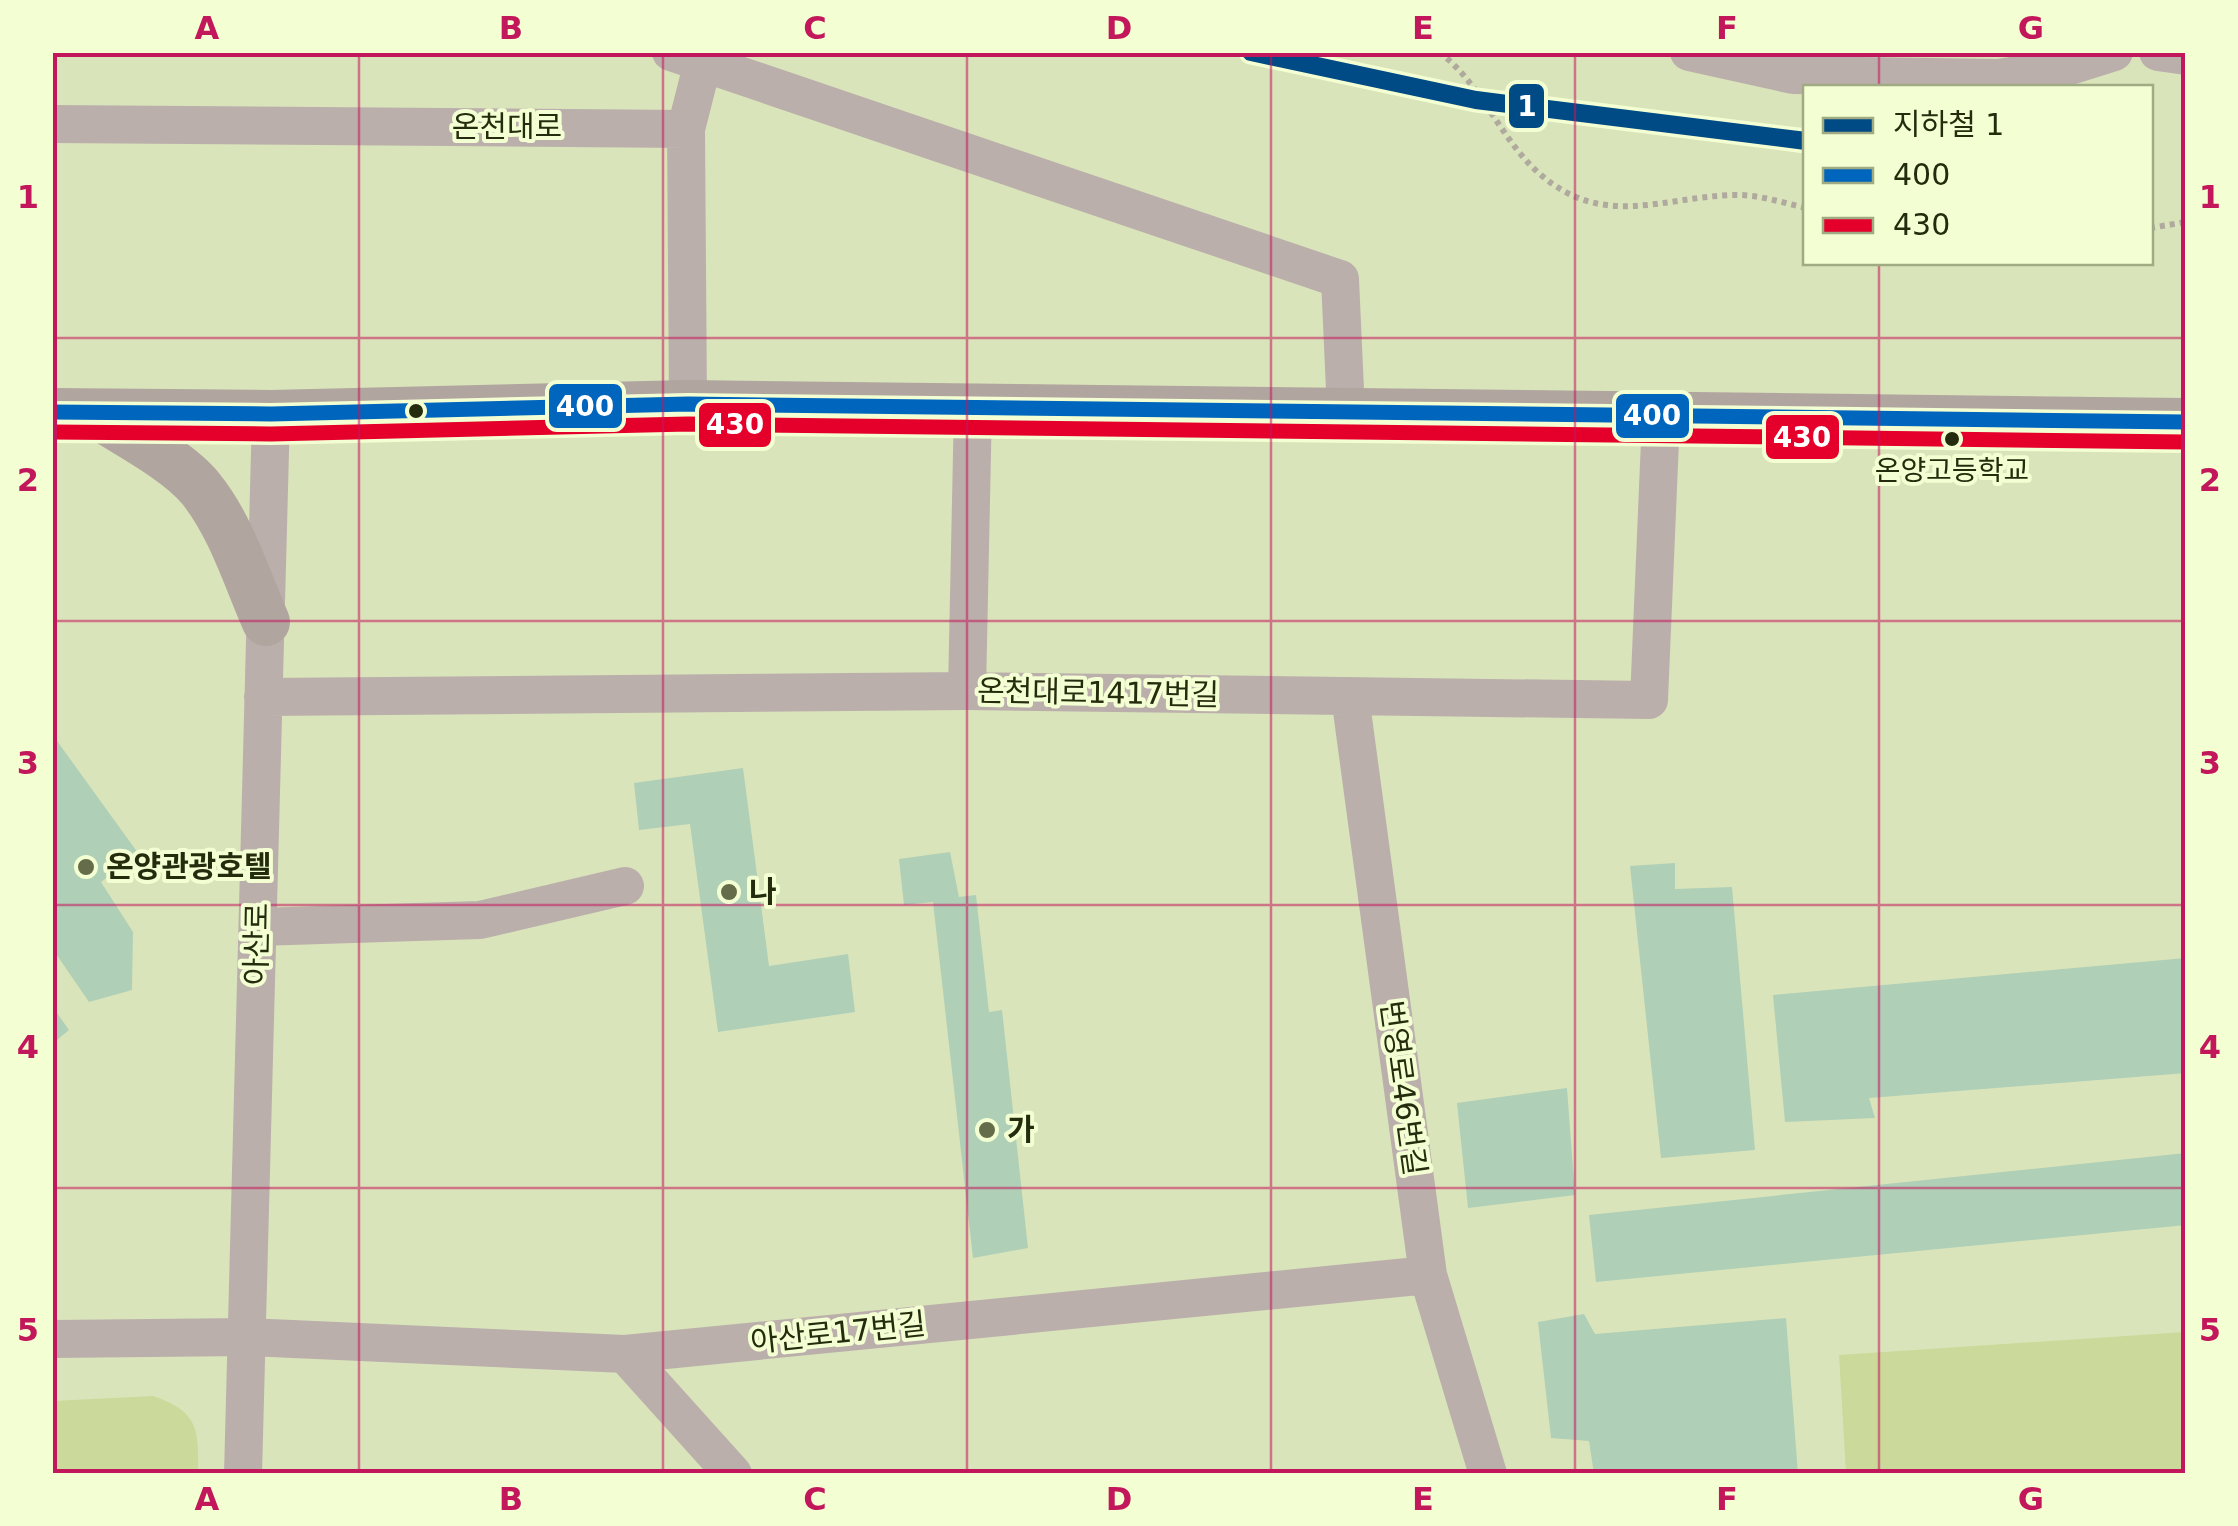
<svg xmlns="http://www.w3.org/2000/svg" width="2238" height="1526" font-family="'DejaVu Sans','Noto Sans KR',sans-serif">
	<rect width="100%" height="100%" fill="#dae4ba"/>
	<path fill="#cbda9a" d="M2185 1332V1473H1846L1839 1355Z
		M153 1396C198 1411 199 1429 198 1473H53V1401Z"/>
	<path fill="#afcfb7" d="M52 734 138 853 101 882 133 932 132 990 89 1002 52 948Z
		M743 768 769 966 848 954 855 1012 718 1032 690 824 639 830 634 783Z
		M950 852 959 897 976 895 989 1012 1002 1010 1028 1248 973 1258 933 902 904 905 899 859Z
		M1675 863V889L1732 887 1755 1150 1661 1158 1630 866Z
		M2186 958V1073L1869 1098 1875 1118 1785 1122 1773 995Z
		M52 1006 69 1030 52 1044Z
		M1567 1088 1575 1195 1468 1208 1457 1103Z
		M2186 1153V1225L1596 1282 1589 1215Z
		M1584 1314 1595 1334 1786 1318 1798 1474H1594L1589 1441 1551 1438 1538 1322Z"/>
	<g fill="none" stroke-linecap="round" stroke-linejoin="round">
		<path stroke="#afa99e" stroke-width="6" stroke-dasharray="5 5" stroke-linecap="butt" d="M1439 52C1483 85 1500 140 1541 175 1603 228 1660 198 1731 195 1756 194 1781 202 1806 208
			M2150 228 2186 222"/>
		<path stroke="#bbafac" stroke-width="38" d="M671 52 1340 279 1346 412
			M1689 52 1793 75 1998 78 2063 68 2114 52
			M2158 52 2186 56
			M52 124 686 129
			M688 404 686 129 703 62
			M967 691 973 406
			M1350 696 1428 1275 1488 1474
			M263 697 967 691 1649 700 1661 417
			M258 927 480 920 625 886
			M52 1339 247 1337 625 1354 1428 1275
			M625 1354 733 1474
			M243 1474 271 414"/>
		<path stroke="#b1a59f" stroke-width="48" d="M52 412 271 414 688 404 2186 422
			M94 413C125 433 179 461 201 489 231 526 247 579 266 622"/>
		<g stroke="#f3ffd2" stroke-width="22">
			<path id="bus-1" d="M52 412 271 414 688 404 2186 422"/>
		</g>
		<g stroke="#f3ffd2" stroke-width="22">
			<path id="bus-2" d="M52 432 271 434 688 424 2186 442"/>
		</g>
		<use href="#bus-1" stroke="#0065bd" stroke-width="15"/>
		<use href="#bus-2" stroke="#e4002b" stroke-width="15"/>
		<g stroke="#f3ffd2" stroke-width="25">
			<path id="metro-1" d="M1251 52 1476 100 1806 141"/>
		</g>
		<use href="#metro-1" stroke="#004a85" stroke-width="18"/>
	</g>
	<path fill="none" stroke="#c2185b" stroke-width="2.5" stroke-opacity="0.55" d="M359 52V1474M663 52V1474M967 52V1474M1271 52V1474M1575 52V1474M1879 52V88M1879 262V1474M52 338H2186M52 621H2186M52 905H2186M52 1188H2186"/>
	<g fill="#252c0d" stroke="#f3ffd2" stroke-width="4">
		<circle cx="416" cy="411" r="9"/>
		<circle cx="1952" cy="439" r="9"/>
	</g>
	<g fill="#646c4a" stroke="#f3ffd2" stroke-width="4">
		<circle cx="86" cy="867" r="10"/>
		<circle cx="729" cy="892" r="10"/>
		<circle cx="987" cy="1130" r="10"/>
	</g>
	<g text-anchor="middle" stroke-width="8" stroke-linejoin="round" paint-order="stroke">
		<g font-size="28" fill="#252c0d" stroke="#f3ffd2">
			<text x="1952" y="480">온양고등학교</text>
		</g>
		<g font-size="30" fill="#252c0d" stroke="#f3ffd2">
			<text x="507" y="137">온천대로</text>
			<text transform="translate(1098 693) rotate(1)" y="10">온천대로1417번길</text>
			<text transform="translate(257 944) rotate(-89)" y="10">아산로</text>
			<text transform="translate(1403 1088) rotate(82)" y="10">번영로46번길</text>
			<text transform="translate(838 1333) rotate(-6)" y="10">아산로17번길</text>
		</g>
		<g font-size="30" font-weight="bold" fill="#252c0d" stroke="#f3ffd2" text-anchor="start">
			<text x="106" y="877">온양관광호텔</text>
			<text x="749" y="902">나</text>
			<text x="1007" y="1140">가</text>
		</g>
	</g>
	<g stroke="#f3ffd2" stroke-width="4">
		<rect x="1507" y="82" width="39" height="48" rx="10" fill="#004a85"/>
		<rect x="547" y="382" width="77" height="48" rx="10" fill="#0065bd"/>
		<rect x="1614" y="392" width="77" height="48" rx="10" fill="#0065bd"/>
		<rect x="697" y="401" width="76" height="48" rx="10" fill="#e4002b"/>
		<rect x="1764" y="413" width="77" height="48" rx="10" fill="#e4002b"/>
	</g>
	<g font-size="28" text-anchor="middle" font-weight="bold" fill="#fff">
		<text x="1527" y="116">1</text>
		<text x="585" y="416">400</text>
		<text x="1652" y="425">400</text>
		<text x="735" y="434">430</text>
		<text x="1802" y="447">430</text>
	</g>
	<rect width="2238" height="1526" fill="none" stroke="#f3ffd2" stroke-width="110"/>
	<rect x="1803" y="85" width="350" height="180" fill="#f3ffd2" stroke="#a1ab83" stroke-width="2.5"/>
	<rect x="1823" y="118" width="50" height="15" fill="#004a85" stroke="#a1ab83" stroke-width="2.5"/>
	<text x="1893" y="135" font-size="30" fill="#252c0d">지하철 1</text>
	<rect x="1823" y="168" width="50" height="15" fill="#0065bd" stroke="#a1ab83" stroke-width="2.5"/>
	<text x="1893" y="185" font-size="30" fill="#252c0d">400</text>
	<rect x="1823" y="218" width="50" height="15" fill="#e4002b" stroke="#a1ab83" stroke-width="2.5"/>
	<text x="1893" y="235" font-size="30" fill="#252c0d">430</text>
	<rect x="55" y="55" width="2128" height="1416" fill="none" stroke="#c2185b" stroke-width="4"/>
	<g font-size="32" text-anchor="middle" font-weight="bold" fill="#c2185b">
		<text x="207" y="39">A</text>
		<text x="511" y="39">B</text>
		<text x="815" y="39">C</text>
		<text x="1119" y="39">D</text>
		<text x="1423" y="39">E</text>
		<text x="1727" y="39">F</text>
		<text x="2031" y="39">G</text>
		<text x="28" y="208">1</text>
		<text x="2210" y="208">1</text>
		<text x="28" y="491">2</text>
		<text x="2210" y="491">2</text>
		<text x="28" y="774">3</text>
		<text x="2210" y="774">3</text>
		<text x="28" y="1058">4</text>
		<text x="2210" y="1058">4</text>
		<text x="28" y="1341">5</text>
		<text x="2210" y="1341">5</text>
		<text x="207" y="1510">A</text>
		<text x="511" y="1510">B</text>
		<text x="815" y="1510">C</text>
		<text x="1119" y="1510">D</text>
		<text x="1423" y="1510">E</text>
		<text x="1727" y="1510">F</text>
		<text x="2031" y="1510">G</text>
	</g>
</svg>
